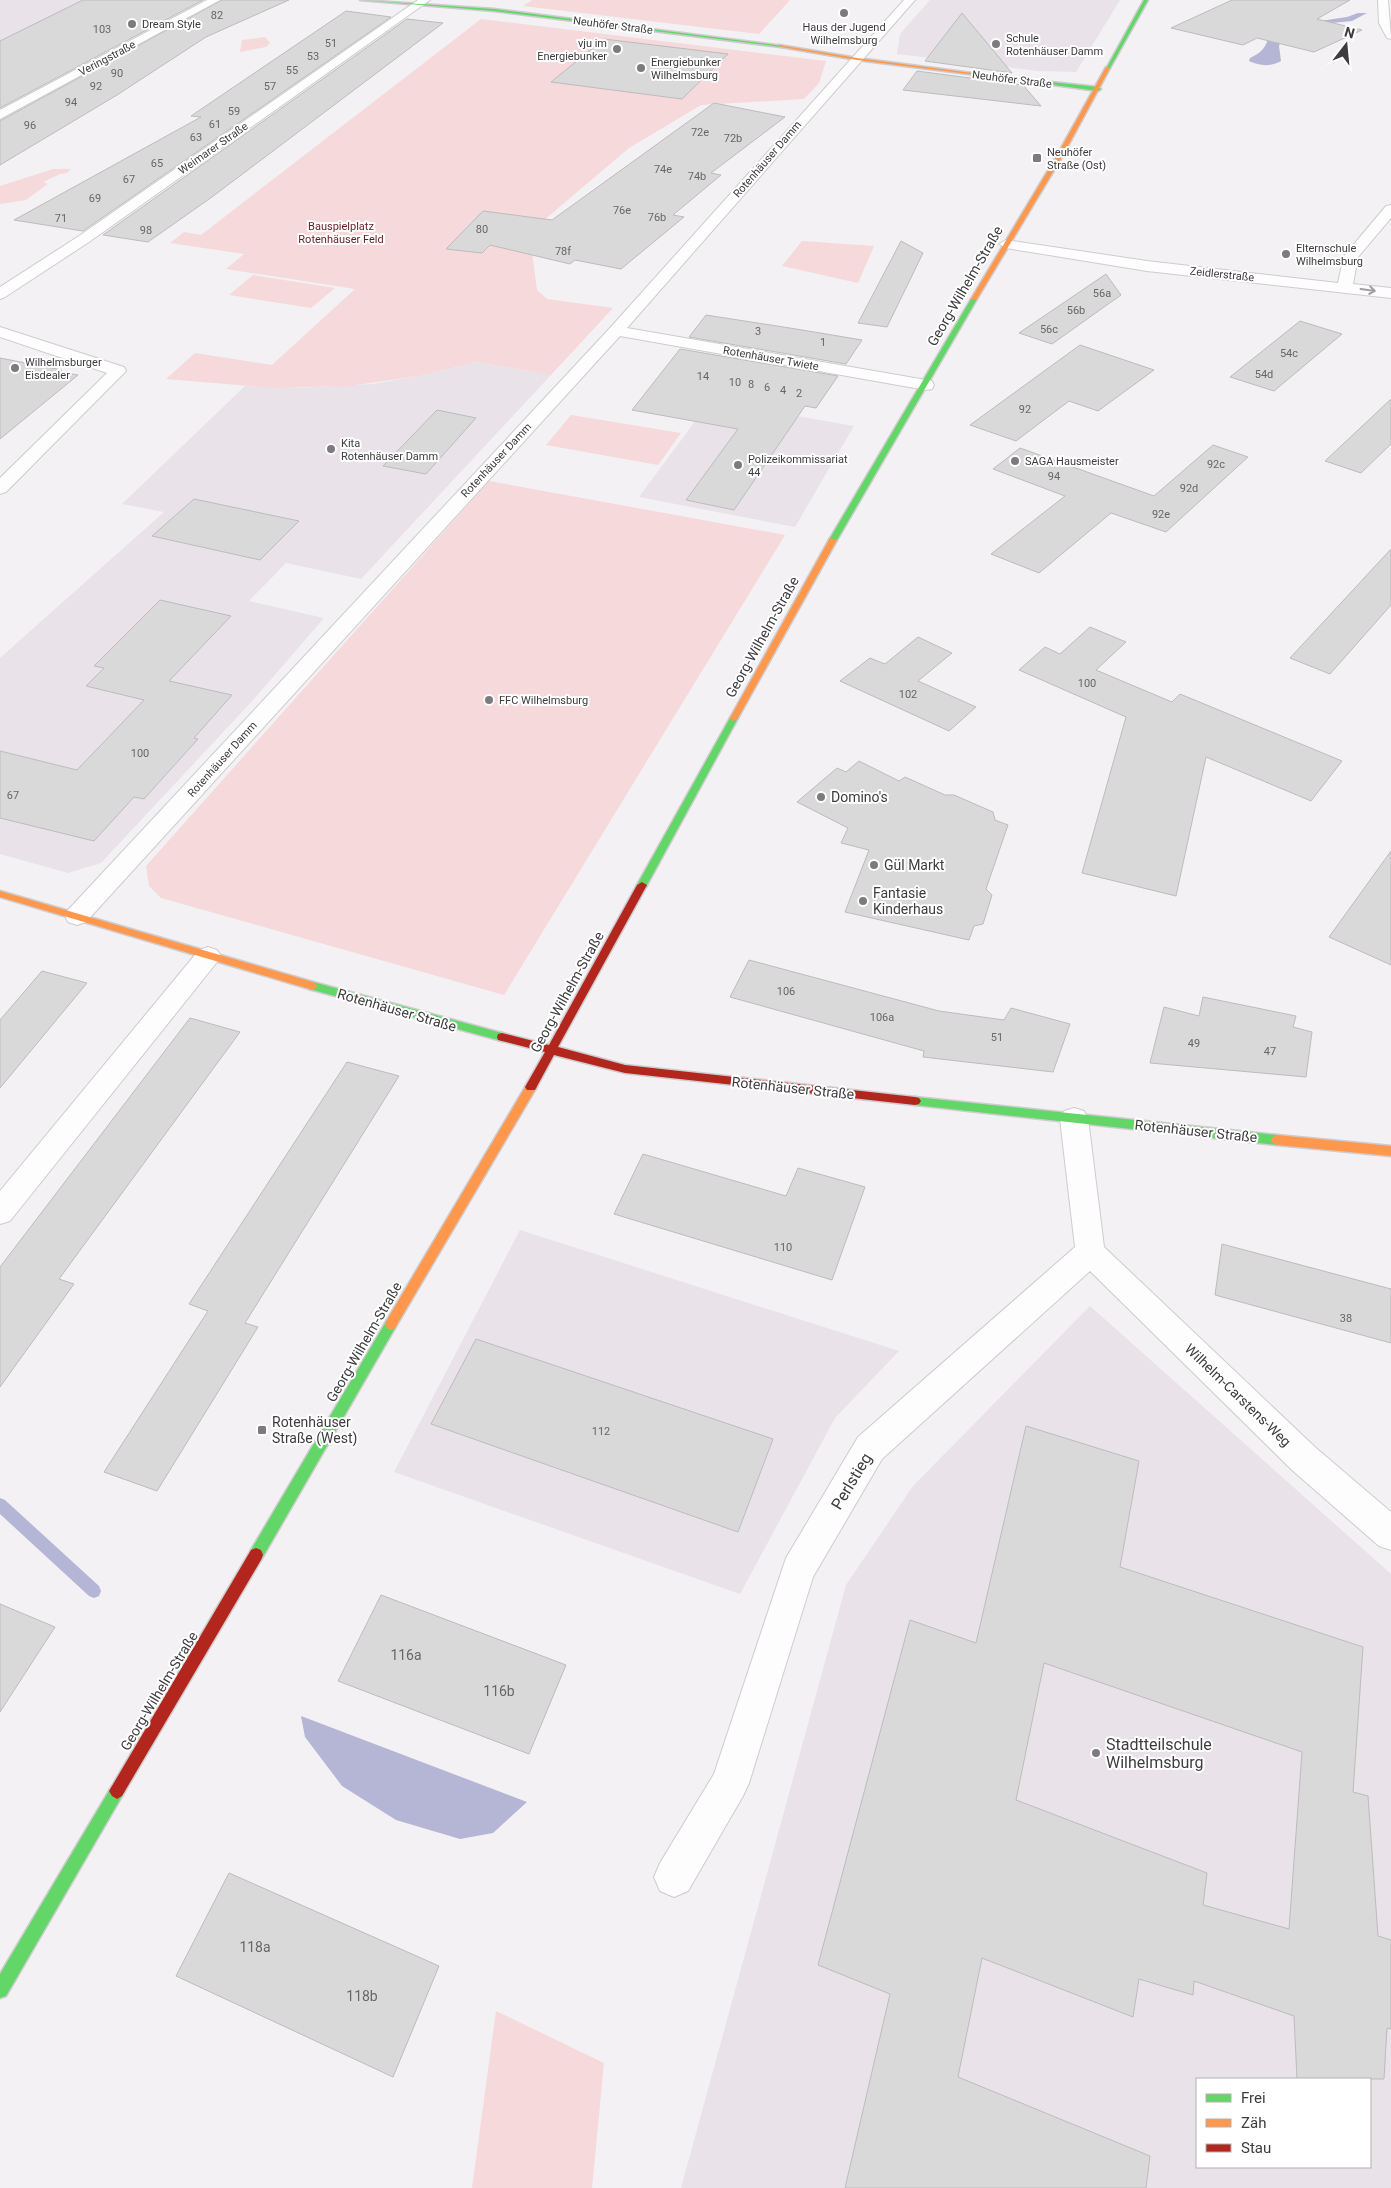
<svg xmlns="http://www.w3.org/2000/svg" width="1391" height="2188" font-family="Roboto,sans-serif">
	<rect width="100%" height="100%" fill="#f3f1f3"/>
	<path fill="#e9e2e8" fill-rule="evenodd" d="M0 0H120L0 60Z
		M930 0H1120L1076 72 1038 71 897 54 900 34Z
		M476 362 551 375 361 579 286 563 249 601 324 618 254 699 101 863 68 873 0 854V658L164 512 122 504 245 386 300 388 373 384 419 376Z
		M710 401 854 426 795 527 639 497Z
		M520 1230 899 1351 835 1418 740 1594 394 1472Z
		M1090 1306 1391 1574V2188H681L846 1585 913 1486ZM1197 2079H1370V2167H1197Z"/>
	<path fill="#f6d9da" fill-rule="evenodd" d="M532 0H790L759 34 523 6Z
		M481 19 826 61 819 83 804 99 701 105 629 148 543 221 532 252 537 290 547 299 613 308 551 375 476 362 419 376 349 386 275 388 166 379 195 353 272 365 355 289 226 269 244 254 170 243 184 232 201 235ZM607 40 726 56 684 97 678 98 557 83 553 81 602 41Z
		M265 37 270 43 266 47 240 52 242 40Z
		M53 169H71L67 173 60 174 43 182 48 184 26 200 0 204V186Z
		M802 241 874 246 858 283 782 266Z
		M253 275 335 288 311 308 229 295Z
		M571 415 681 433 658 465 546 445Z
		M489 481 785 535 504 995 161 898 149 886 146 866Z
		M496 2011 604 2063 592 2188H472Z"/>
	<path fill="#b5b6d6" d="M1358 13H1367L1352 21 1321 24 1281 41 1279 46 1281 61C1270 67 1260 66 1249 61L1250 58C1261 53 1267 47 1269 34L1320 21 1347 17Z
		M301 1716 527 1802 493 1833 460 1839 396 1820 342 1786 305 1737Z"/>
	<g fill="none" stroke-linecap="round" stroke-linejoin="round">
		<path fill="#b5b6d6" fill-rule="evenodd" d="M0 1498 5 1500 99 1586 101 1591 99 1596 94 1598 89 1596 0 1514Z"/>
	</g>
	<path fill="#dad9da" stroke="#bdbbbc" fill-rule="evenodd" d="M83 0H203L0 108V41Z
		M222 0H289L206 37 117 95 0 165V121Z
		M1232 0H1350L1317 19 1362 30 1314 52 1257 38 1243 45 1171 28Z
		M346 11 391 17 83 231 14 220 201 117 191 116Z
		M962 13 1012 73 925 61Z
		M407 19 443 23 212 197 148 242 103 235Z
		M604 39 728 54 682 99 551 82Z
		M917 71 1023 85 1041 106 903 90Z
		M714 103 785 117 711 173 721 175 673 215 684 217 621 269 575 260 570 264 490 245 482 253 446 249 483 211 552 220Z
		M901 241 923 253 887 327 858 323Z
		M1106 274 1121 295 1052 344 1019 333Z
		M706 315 796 329 862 340 846 364 689 337Z
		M1300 321 1342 334 1274 391 1230 377Z
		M1080 345 1154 370 1098 411 1069 401 1016 441 970 425Z
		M680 349 838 376 816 408 805 406 734 510 686 500 738 429 632 410Z
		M0 358 62 370 60 372 78 375 0 439Z
		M1391 399V444L1361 473 1325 461Z
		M437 410 476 418 426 474 383 466Z
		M1213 445 1248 457 1166 532 1111 513 1039 573 991 554 1065 496 993 469 1020 448 1154 496Z
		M194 499 299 521 260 560 152 536Z
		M1391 549V605L1330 674 1290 658Z
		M160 600 231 616 169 681 232 695 194 738 198 739 144 799 134 797 94 841 0 818V751L77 770 144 700 86 686 104 668 94 666Z
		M1090 627 1126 642 1096 670 1172 702 1180 694 1342 761 1311 801 1206 757 1176 896 1082 873 1126 717 1019 670 1045 647 1060 654Z
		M918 637 952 653 918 681 976 707 949 731 840 681 870 658 885 664Z
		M859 761 899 781 905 777 945 795H954L993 812 995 820 1008 825 986 889 992 895 983 924 974 926 969 940 845 912 869 850 841 843 848 828 797 802 837 768 846 772Z
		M1391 851V965L1329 937Z
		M749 960 939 1011 1004 1020 1011 1008 1070 1024 1053 1072 923 1057 924 1051 730 997Z
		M42 971 87 983 0 1088V1020Z
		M1203 997 1296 1016 1293 1027 1312 1032 1306 1077 1150 1063 1164 1007 1199 1016Z
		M190 1018 240 1032 59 1279 74 1284 0 1387V1267Z
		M347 1062 399 1076 245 1323 258 1327 157 1491 104 1472 208 1311 189 1304Z
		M643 1154 786 1196 798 1168 865 1187 832 1280 614 1214Z
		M1222 1244 1391 1289V1343L1215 1295Z
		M476 1339 773 1439 738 1532 431 1424Z
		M1026 1426 1139 1461 1120 1567 1363 1647 1353 1792 1368 1796 1378 1936 1391 1940V2029L1387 2028 1384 2079H1297L1294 2016 1194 1981 1193 1995 1139 1979 1133 2017 982 1958 958 2077 1150 2156 1146 2188H845L890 1994 818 1965 910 1620 976 1643ZM1044 1663 1302 1752 1289 1929 1203 1905 1207 1873 1016 1800Z
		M381 1595 566 1665 529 1754 338 1681Z
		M0 1604 55 1627 0 1712Z
		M229 1873 439 1966 393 2077 176 1976Z"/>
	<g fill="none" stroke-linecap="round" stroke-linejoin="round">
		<g stroke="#ceccce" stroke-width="2">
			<path id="street" d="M207 0H220L0 119V110Z
				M418 0H430L89 242 5 297 0 299V287L79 236Z
				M904 0H915L627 328 926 380 932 381 934 385 932 389 926 390 620 336 86 922 77 925 68 922 65 916 68 910 610 328Z
				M1378 0H1388L1391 39 1387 38 1379 23Z
				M1391 205V218L1358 257 1353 284 1391 288V298L1147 271 1006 248 999 244 1006 240 1147 261 1338 283 1344 256 1386 206Z
				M0 327 124 367 126 371 6 492 0 494V478L107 373 0 337Z
				M208 947 217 950 221 956 217 962 10 1221 0 1224V1191L199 950Z
				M1074 1108 1084 1111 1088 1119 1104 1247 1316 1448 1391 1512V1550L1379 1546 1292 1470 1090 1271 882 1459 813 1577 749 1783 743 1796 688 1891 674 1897 660 1891 654 1877 660 1863 714 1774 786 1558 858 1437 1075 1247 1060 1119 1064 1111Z"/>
		</g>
		<g stroke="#ceccce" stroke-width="3">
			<path id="fast" d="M360 0 494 9 783 46 781 47 494 11Z
				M1144 0H1148L1110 68 1106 69Z
				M1014 78 1098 87 1101 89 1098 91 1016 80Z
				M974 297 977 299 837 540 830 542 829 540 971 299Z
				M734 715 738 718 647 885 646 887H638L637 885 730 718Z
				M313 982 502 1033 507 1037 502 1041 309 989 308 986 309 983Z
				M915 1097 1277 1135 1281 1137 1283 1140 1281 1143 1277 1145 915 1105 911 1104 909 1101 911 1098Z
				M391 1318 395 1320 397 1324 395 1328 261 1560 256 1562 251 1560 249 1555 251 1550 387 1320Z
				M117 1783 122 1786 125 1791 122 1796 6 1996 0 1998V1974L112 1786Z"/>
		</g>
		<g stroke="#ceccce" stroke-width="3">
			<path id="slow" d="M779 45 857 58 1018 79 1016 80 857 60 781 47Z
				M1106 67 1110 68 1062 157 977 299 972 300 971 299 1056 157Z
				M830 538 837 540 738 718 734 721 731 720 730 718Z
				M0 891 313 982 318 986 313 990 0 897Z
				M531 1083 535 1084 537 1087 535 1090 395 1328 391 1330 387 1328 385 1324 387 1320 527 1084Z
				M1277 1135 1391 1146V1156L1277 1145 1273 1143 1271 1140 1273 1137Z"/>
		</g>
		<g stroke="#ceccce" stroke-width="3">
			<path id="jam" d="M642 882 647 885 558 1047 625 1065 915 1097 919 1098 921 1101 919 1104 915 1105 625 1073 554 1055 535 1090H527L525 1087 545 1052 498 1040 497 1037 498 1034 502 1033 549 1045 637 885Z
				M256 1548 261 1550 263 1555 261 1560 122 1796 117 1799 112 1796 109 1791 112 1786 251 1550Z"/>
		</g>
		<use href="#street" fill="#fdfdfd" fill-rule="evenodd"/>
		<use href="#fast" fill="#63d668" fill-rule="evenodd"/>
		<use href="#slow" fill="#ff974d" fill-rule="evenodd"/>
		<use href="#jam" fill="#b3261e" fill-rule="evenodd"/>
	</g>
	<defs><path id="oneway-shaft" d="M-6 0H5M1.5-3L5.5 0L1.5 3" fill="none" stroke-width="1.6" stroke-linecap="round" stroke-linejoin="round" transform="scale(1.25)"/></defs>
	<use stroke="#9e9c9e" href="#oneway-shaft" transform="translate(1368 290) rotate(8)"/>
	<g fill="#7d7b7d" stroke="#fff" stroke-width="2">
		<circle cx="844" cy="13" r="5"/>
		<circle cx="132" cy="24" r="5"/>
		<circle cx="996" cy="44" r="5"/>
		<circle cx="617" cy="49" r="5"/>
		<circle cx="641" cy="68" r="5"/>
		<rect x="1032" y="153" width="10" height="10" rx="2.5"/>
		<circle cx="1286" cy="254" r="5"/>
		<circle cx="15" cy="368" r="5"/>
		<circle cx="331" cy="449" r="5"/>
		<circle cx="1015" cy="461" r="5"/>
		<circle cx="738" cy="465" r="5"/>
		<circle cx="489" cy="700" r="5"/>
		<circle cx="821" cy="797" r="5"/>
		<circle cx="874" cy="865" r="5"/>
		<circle cx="863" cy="901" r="5"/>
		<rect x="257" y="1425" width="10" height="10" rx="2.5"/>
		<circle cx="1096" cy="1753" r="5"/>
	</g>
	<g text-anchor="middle" stroke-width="4" stroke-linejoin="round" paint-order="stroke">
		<g font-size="11" fill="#686668">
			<text x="217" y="19">82</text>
			<text x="102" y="33">103</text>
			<text x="331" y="47">51</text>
			<text x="313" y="60">53</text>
			<text x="292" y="74">55</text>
			<text x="117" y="77">90</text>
			<text x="96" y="90">92</text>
			<text x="270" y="90">57</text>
			<text x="71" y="106">94</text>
			<text x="234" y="115">59</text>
			<text x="215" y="128">61</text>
			<text x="30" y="129">96</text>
			<text x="700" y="136">72e</text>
			<text x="196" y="141">63</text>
			<text x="733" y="142">72b</text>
			<text x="157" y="167">65</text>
			<text x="663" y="173">74e</text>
			<text x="697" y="180">74b</text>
			<text x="129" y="183">67</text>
			<text x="95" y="202">69</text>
			<text x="622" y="214">76e</text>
			<text x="657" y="221">76b</text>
			<text x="61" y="222">71</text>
			<text x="482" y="233">80</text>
			<text x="146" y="234">98</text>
			<text x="563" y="255">78f</text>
			<text x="1102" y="297">56a</text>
			<text x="1076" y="314">56b</text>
			<text x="1049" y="333">56c</text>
			<text x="758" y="335">3</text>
			<text x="823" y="346">1</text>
			<text x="1289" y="357">54c</text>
			<text x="1264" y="378">54d</text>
			<text x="703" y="380">14</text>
			<text x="735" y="386">10</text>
			<text x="751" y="388">8</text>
			<text x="767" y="391">6</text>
			<text x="783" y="394">4</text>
			<text x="799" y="397">2</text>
			<text x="1025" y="413">92</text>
			<text x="1216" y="468">92c</text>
			<text x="1054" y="480">94</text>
			<text x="1189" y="492">92d</text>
			<text x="1161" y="518">92e</text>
			<text x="1087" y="687">100</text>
			<text x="908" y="698">102</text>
			<text x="140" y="757">100</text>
			<text x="13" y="799">67</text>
			<text x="786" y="995">106</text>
			<text x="882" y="1021">106a</text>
			<text x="997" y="1041">51</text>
			<text x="1194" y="1047">49</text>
			<text x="1270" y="1055">47</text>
			<text x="783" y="1251">110</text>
			<text x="1346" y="1322">38</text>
			<text x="601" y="1435">112</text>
		</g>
		<g font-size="11" fill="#3e3c3e" stroke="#fff" text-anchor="start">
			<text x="142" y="28">Dream Style</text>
			<text x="844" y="31" text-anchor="middle">Haus der Jugend<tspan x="844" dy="13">Wilhelmsburg</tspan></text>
			<text x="1006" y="42">Schule<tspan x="1006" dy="13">Rotenhäuser Damm</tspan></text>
			<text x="607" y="47" text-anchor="end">vju im<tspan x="607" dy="13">Energiebunker</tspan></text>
			<text x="651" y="66">Energiebunker<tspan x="651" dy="13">Wilhelmsburg</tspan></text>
			<text x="1047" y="156">Neuhöfer<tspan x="1047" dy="13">Straße (Ost)</tspan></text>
			<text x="1296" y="252">Elternschule<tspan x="1296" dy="13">Wilhelmsburg</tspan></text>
			<text x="25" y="366">Wilhelmsburger<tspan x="25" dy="13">Eisdealer</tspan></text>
			<text x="341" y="447">Kita<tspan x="341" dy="13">Rotenhäuser Damm</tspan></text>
			<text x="748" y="463">Polizeikommissariat<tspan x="748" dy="13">44</tspan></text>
			<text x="1025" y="465">SAGA Hausmeister</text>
			<text x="499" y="704">FFC Wilhelmsburg</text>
		</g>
		<g font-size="11" fill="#3e3c3e" stroke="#fff">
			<text transform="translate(613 25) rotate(7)" y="4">Neuhöfer Straße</text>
			<text transform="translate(107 58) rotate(-28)" y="4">Veringstraße</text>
			<text transform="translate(1012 79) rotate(7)" y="4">Neuhöfer Straße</text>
			<text transform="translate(213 148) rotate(-35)" y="4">Weimarer Straße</text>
			<text transform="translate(767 159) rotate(-49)" y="4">Rotenhäuser Damm</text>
			<text transform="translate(1222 274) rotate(6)" y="4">Zeidlerstraße</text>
			<text transform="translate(771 358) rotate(10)" y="4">Rotenhäuser Twiete</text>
			<text transform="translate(496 460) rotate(-47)" y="4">Rotenhäuser Damm</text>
			<text transform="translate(222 759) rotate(-48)" y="4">Rotenhäuser Damm</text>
		</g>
		<g font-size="11" fill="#601e24" stroke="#fff">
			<text x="341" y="230">Bauspielplatz<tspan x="341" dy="13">Rotenhäuser Feld</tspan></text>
		</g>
		<g font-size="14" fill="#3e3c3e" stroke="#fff">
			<text transform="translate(965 286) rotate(-60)" y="5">Georg-Wilhelm-Straße</text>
			<text transform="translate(762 637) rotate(-61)" y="5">Georg-Wilhelm-Straße</text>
			<text transform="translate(567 992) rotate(-61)" y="5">Georg-Wilhelm-Straße</text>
			<text transform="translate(397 1010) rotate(16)" y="5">Rotenhäuser Straße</text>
			<text transform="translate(793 1088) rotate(6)" y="5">Rotenhäuser Straße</text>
			<text transform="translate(1196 1131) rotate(6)" y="5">Rotenhäuser Straße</text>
			<text transform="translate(364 1342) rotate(-60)" y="5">Georg-Wilhelm-Straße</text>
			<text transform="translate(1238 1395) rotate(44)" y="5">Wilhelm-Carstens-Weg</text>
			<text transform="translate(159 1691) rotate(-59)" y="5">Georg-Wilhelm-Straße</text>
		</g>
		<g font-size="14" fill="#3e3c3e" stroke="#fff" text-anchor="start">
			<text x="831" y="802">Domino's</text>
			<text x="884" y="870">Gül Markt</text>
			<text x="873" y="898">Fantasie<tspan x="873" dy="16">Kinderhaus</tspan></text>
			<text x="272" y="1427">Rotenhäuser<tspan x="272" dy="16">Straße (West)</tspan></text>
		</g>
		<g font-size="14" fill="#686668">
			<text x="406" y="1660">116a</text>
			<text x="499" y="1696">116b</text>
			<text x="255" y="1952">118a</text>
			<text x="362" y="2001">118b</text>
		</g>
		<g font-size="16" fill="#3e3c3e" stroke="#fff">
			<text transform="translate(851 1481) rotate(-59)" y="6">Perlstieg</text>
		</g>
		<g font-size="16" fill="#3e3c3e" stroke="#fff" text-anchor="start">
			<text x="1106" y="1750">Stadtteilschule<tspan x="1106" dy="18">Wilhelmsburg</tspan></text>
		</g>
	</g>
	<rect x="1196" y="2078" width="175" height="90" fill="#ffffff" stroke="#b2b1b2"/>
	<rect x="1206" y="2094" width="25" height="8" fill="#63d668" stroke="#b2b1b2"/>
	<text x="1241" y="2103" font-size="15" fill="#3e3c3e">Frei</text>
	<rect x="1206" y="2119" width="25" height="8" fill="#ff974d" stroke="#b2b1b2"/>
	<text x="1241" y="2128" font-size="15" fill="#3e3c3e">Zäh</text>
	<rect x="1206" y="2144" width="25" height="8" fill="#b3261e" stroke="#b2b1b2"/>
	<text x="1241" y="2153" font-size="15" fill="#3e3c3e">Stau</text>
	<g transform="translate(1346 45) rotate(16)" stroke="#ffffff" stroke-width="4" paint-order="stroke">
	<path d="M0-4L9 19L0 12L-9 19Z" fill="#3e3c3e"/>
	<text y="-8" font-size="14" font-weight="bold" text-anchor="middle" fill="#3e3c3e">N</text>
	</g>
</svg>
